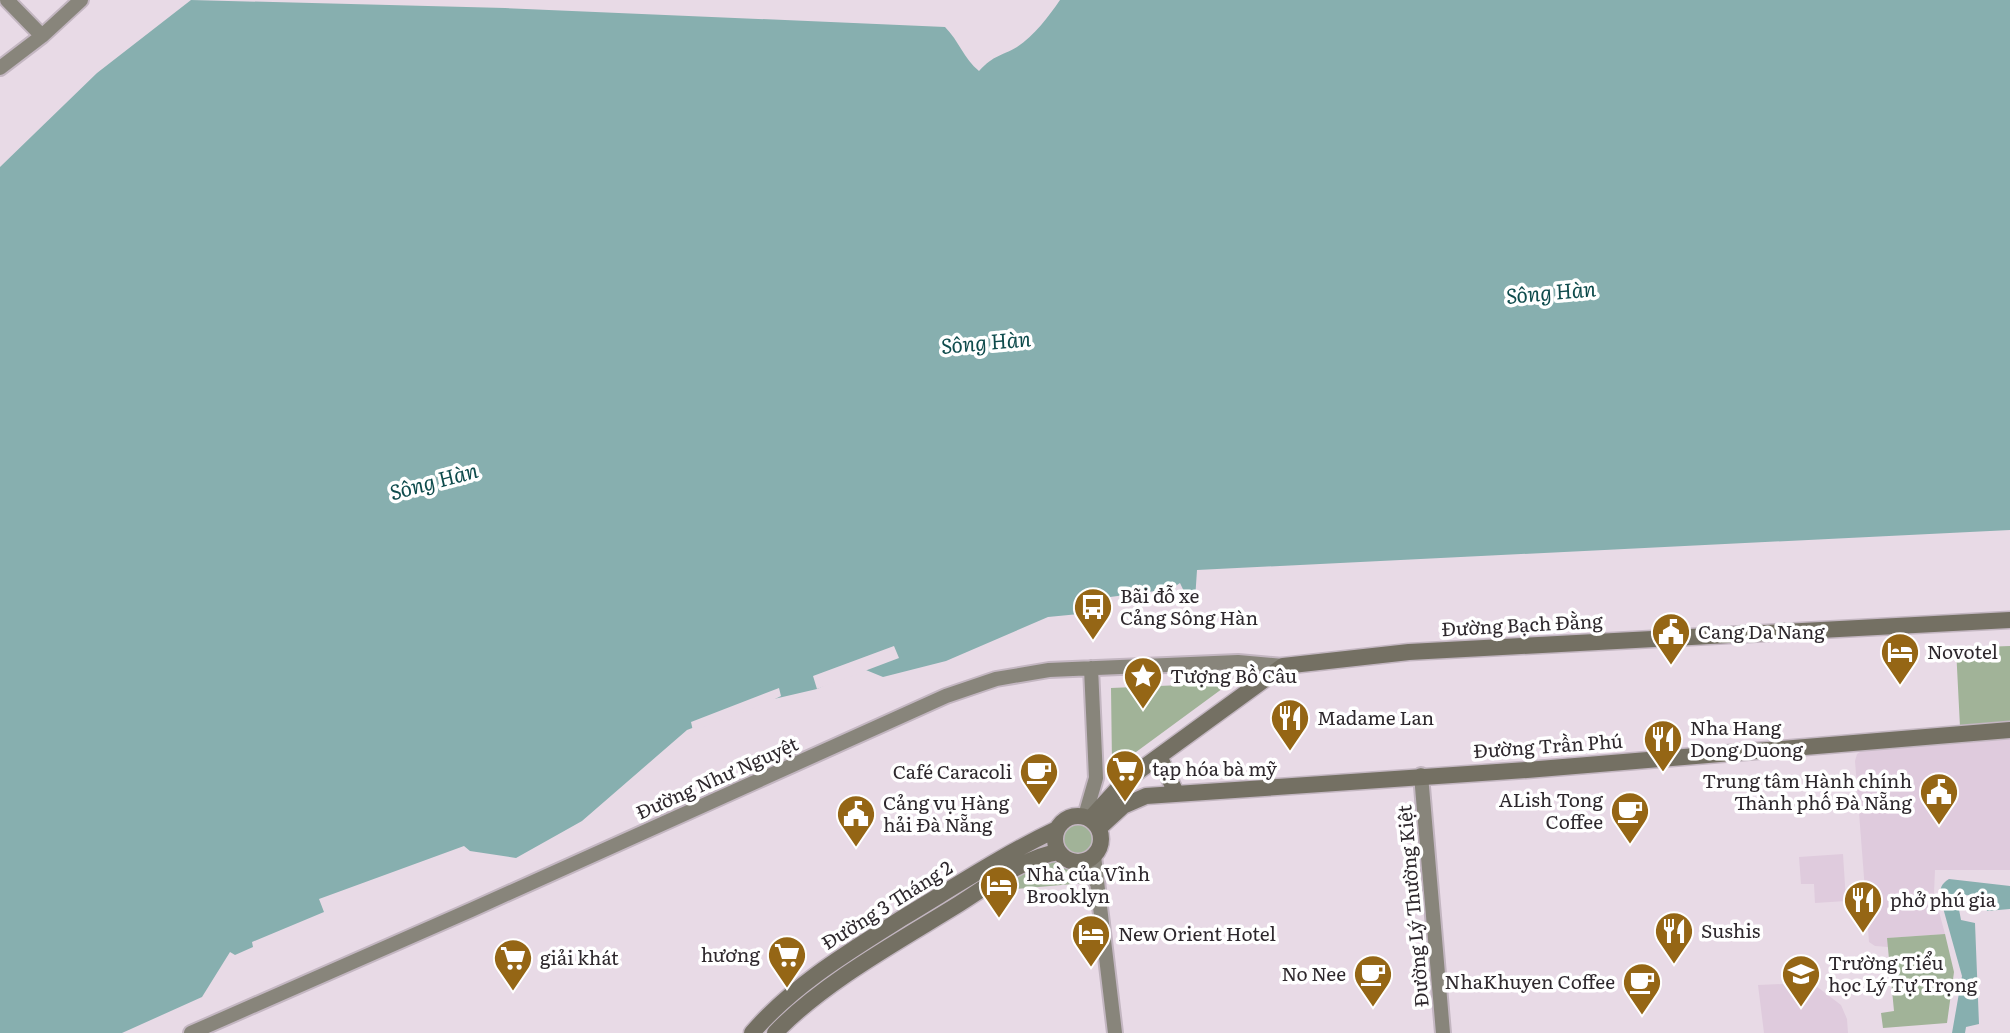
<svg xmlns="http://www.w3.org/2000/svg" width="2010" height="1033" font-family="Literata,serif">
	<rect width="100%" height="100%" fill="#e8dae6"/>
	<path fill="#dfcbdd" d="M2010 739V870H1935L1934 893 1945 934 1888 938V947L1875 946 1869 942 1855 761 1857 754 1861 751Z
		M1843 854 1846 901 1815 903 1814 884H1801L1799 857Z
		M1807 983 1816 986 1841 1005 1847 1019 1848 1033H1764L1758 985Z"/>
	<path fill="#a1b398" d="M2010 646V724L1960 727 1956 648Z
		M1230 683 1117 766 1112 764 1111 688Z
		M1063 840a17 17 0 1 1 34 0a17 17 0 1 1-34 0Z
		M1044 855 1080 862 1096 882 1015 889 1008 887 999 879Z
		M1945 934 1954 972 1947 1023 1883 1028 1881 1013 1894 1011 1887 938Z"/>
	<path fill="#87afaf" d="M191 0 505 8 945 27C959 41 964 59 979 71 995 54 1000 57 1017 47 1034 36 1049 16 1060 0H2010V530L1197 570 1195 600 1190 604 1180 583 1171 589 1110 597 1079 614 1048 617 946 661 883 677 861 668 817 689 757 703 687 730 582 821 516 858 470 851 464 846 319 899 324 912 252 942 253 947 235 955 230 952 202 997 122 1033H0V167L97 73Z
		M1949 879 2010 886V909L1987 911 1984 897 1956 894 1961 920 1975 923 1979 1024 1966 1027 1965 1033H1952L1962 976 1940 897C1940 888 1941 884 1949 879Z"/>
	<path fill="#e8dae6" d="M894 646 899 658 817 689 813 676Z
		M779 688 781 696 765 704 693 731 691 722Z"/>
	<g fill="none" stroke-linecap="round" stroke-linejoin="round">
		<g stroke="#c3b6c1" stroke-width="18">
			<path id="secondary" d="M7 0 42 36
				M0 68 42 36 81 0
				M1421 775 1443 1033
				M1085 816 1096 778 1091 668
				M1094 856 1115 1033
				M1080 862 1096 882
				M191 1033 471 910 946 696 996 679 1049 670 1238 662 1283 666"/>
		</g>
		<g stroke="#c3b6c1" stroke-width="19">
			<path id="primary" d="M1160 758 1176 793
				M1055 839a23 23 0 1 1 46 0a23 23 0 1 1-46 0Z
				M1090 819 1125 781 1283 666 1409 652 2010 620
				M1099 828 1123 806 1146 796 1527 770 2010 730
				M752 1033C794 984 850 951 904 917 954 887 1004 854 1057 829
				M775 1033C822 983 901 940 959 904 988 886 1026 856 1059 852"/>
		</g>
		<use href="#secondary" stroke="#88857b" stroke-width="14"/>
		<use href="#primary" stroke="#747063" stroke-width="16"/>
	</g>
	<defs>
		<g id="bus-pin" transform="scale(2.0125)"><path d="M0 17L-7.5 6A9.5 9.5 0 1 1 7.5 6Z" fill="#956615" stroke="#fff"/><path d="M-5-6H5V4H4V6H2V4H-2V6H-4V4H-5ZM-3.5-4V0h7V-4ZM-3.5 1.2v1.5H-2V1.2ZM2 1.2v1.5H3.5V1.2Z" fill="#fff"/></g>
		<g id="civic-pin" transform="scale(2.0125)"><path d="M0 17L-7.5 6A9.5 9.5 0 1 1 7.5 6Z" fill="#956615" stroke="#fff"/><path d="M-.6-6.5H3V-4.5H.6V-3L4-1V1h2V6H-6V1h2V-1L-.6-3ZM-1.2 2.5V6h2.4V2.5Z" fill="#fff"/></g>
		<g id="hotel-pin" transform="scale(2.0125)"><path d="M0 17L-7.5 6A9.5 9.5 0 1 1 7.5 6Z" fill="#956615" stroke="#fff"/><path d="M-6-4.5h1.5V1H6V5H4.5V3h-9V5H-6ZM-4 0a1.8 1.8 0 1 1 3.6 0ZM.5 0V-2.5h3Q6-2.5 6 0Z" fill="#fff"/></g>
		<g id="sight-pin" transform="scale(2.0125)"><path d="M0 17L-7.5 6A9.5 9.5 0 1 1 7.5 6Z" fill="#956615" stroke="#fff"/><path d="M0-6L1.8-2.2L6-1.7L2.9 1.2L3.7 5.4L0 3.3L-3.7 5.4L-2.9 1.2L-6-1.7L-1.8-2.2Z" fill="#fff"/></g>
		<g id="restaurant-pin" transform="scale(2.0125)"><path d="M0 17L-7.5 6A9.5 9.5 0 1 1 7.5 6Z" fill="#956615" stroke="#fff"/><path d="M-5-6h1v4h1v-4h1v4h1v-4h1v5L-1.5 .5V6h-2V.5L-5-1ZM5-6V6H3V1.5H1.5Q1.5-4 5-6Z" fill="#fff"/></g>
		<g id="supermarket-pin" transform="scale(2.0125)"><path d="M0 17L-7.5 6A9.5 9.5 0 1 1 7.5 6Z" fill="#956615" stroke="#fff"/><path d="M-6-5.5h2.5l.6 2H6L4.5 2H-2.5L-4.4-4H-6ZM-1.5 3.2a1.3 1.3 0 1 0 .1 0ZM3 3.2a1.3 1.3 0 1 0 .1 0Z" fill="#fff"/></g>
		<g id="cafe-pin" transform="scale(2.0125)"><path d="M0 17L-7.5 6A9.5 9.5 0 1 1 7.5 6Z" fill="#956615" stroke="#fff"/><path d="M-5.5-4.5H6V0H3Q3 3.5 0 3.5H-2.5Q-5.5 3.5-5.5 0ZM3-3.2v2h1.7v-2ZM-6 4.5H4V6H-6Z" fill="#fff"/></g>
		<g id="school-pin" transform="scale(2.0125)"><path d="M0 17L-7.5 6A9.5 9.5 0 1 1 7.5 6Z" fill="#956615" stroke="#fff"/><path d="M0-5L7-2L0 1L-7-2ZM-4 1L0 2.5L4 1V4Q0 6-4 4Z" fill="#fff"/></g>
	</defs>
	<g fill-rule="evenodd">
		<use href="#bus-pin" x="1093" y="607"/>
		<use href="#civic-pin" x="1671" y="632"/>
		<use href="#hotel-pin" x="1900" y="652"/>
		<use href="#sight-pin" x="1143" y="676"/>
		<use href="#restaurant-pin" x="1290" y="718"/>
		<use href="#restaurant-pin" x="1663" y="739"/>
		<use href="#supermarket-pin" x="1125" y="769"/>
		<use href="#cafe-pin" x="1039" y="772"/>
		<use href="#civic-pin" x="1939" y="792"/>
		<use href="#cafe-pin" x="1630" y="811"/>
		<use href="#civic-pin" x="856" y="814"/>
		<use href="#hotel-pin" x="999" y="885"/>
		<use href="#restaurant-pin" x="1863" y="900"/>
		<use href="#restaurant-pin" x="1674" y="931"/>
		<use href="#hotel-pin" x="1091" y="934"/>
		<use href="#supermarket-pin" x="787" y="955"/>
		<use href="#supermarket-pin" x="513" y="958"/>
		<use href="#cafe-pin" x="1373" y="974"/>
		<use href="#school-pin" x="1801" y="974"/>
		<use href="#cafe-pin" x="1642" y="982"/>
	</g>
	<g text-anchor="middle" stroke-width="7" stroke-linejoin="round" paint-order="stroke">
		<g font-size="19" fill="#2e282d" stroke="#fff" text-anchor="start">
			<text x="1120" y="603">Bãi đỗ xe<tspan x="1120" dy="22">Cảng Sông Hàn</tspan></text>
			<text x="1698" y="639">Cang Da Nang</text>
			<text x="1927" y="659">Novotel</text>
			<text x="1170" y="683">Tượng Bồ Câu</text>
			<text x="1317" y="725">Madame Lan</text>
			<text x="1690" y="735">Nha Hang<tspan x="1690" dy="22">Dong Duong</tspan></text>
			<text x="1152" y="776">tạp hóa bà mỹ</text>
			<text x="1012" y="779" text-anchor="end">Café Caracoli</text>
			<text x="1912" y="788" text-anchor="end">Trung tâm Hành chính<tspan x="1912" dy="22">Thành phố Đà Nẵng</tspan></text>
			<text x="1603" y="807" text-anchor="end">ALish Tong<tspan x="1603" dy="22">Coffee</tspan></text>
			<text x="883" y="810">Cảng vụ Hàng<tspan x="883" dy="22">hải Đà Nẵng</tspan></text>
			<text x="1026" y="881">Nhà của Vĩnh<tspan x="1026" dy="22">Brooklyn</tspan></text>
			<text x="1890" y="907">phở phú gia</text>
			<text x="1701" y="938">Sushis</text>
			<text x="1118" y="941">New Orient Hotel</text>
			<text x="760" y="962" text-anchor="end">hương</text>
			<text x="540" y="965">giải khát</text>
			<text x="1828" y="970">Trường Tiểu<tspan x="1828" dy="22">học Lý Tự Trọng</tspan></text>
			<text x="1346" y="981" text-anchor="end">No Nee</text>
			<text x="1615" y="989" text-anchor="end">NhaKhuyen Coffee</text>
		</g>
		<g font-size="19" fill="#2e282d" stroke="#fff">
			<text transform="translate(1522 625) rotate(-3)" y="7">Đường Bạch Đằng</text>
			<text transform="translate(1548 746) rotate(-4)" y="7">Đường Trần Phú</text>
			<text transform="translate(717 778) rotate(-24)" y="7">Đường Như Nguyệt</text>
			<text transform="translate(887 905) rotate(-32)" y="7">Đường 3 Tháng 2</text>
			<text transform="translate(1413 906) rotate(-95)" y="7">Đường Lý Thường Kiệt</text>
		</g>
		<g font-size="21" font-style="italic" fill="#0e4b4c" stroke="#fff">
			<text transform="translate(1551 293) rotate(-5)" y="7">Sông Hàn</text>
			<text transform="translate(986 343) rotate(-5)" y="7">Sông Hàn</text>
			<text transform="translate(434 482) rotate(-15)" y="7">Sông Hàn</text>
		</g>
	</g>
</svg>
